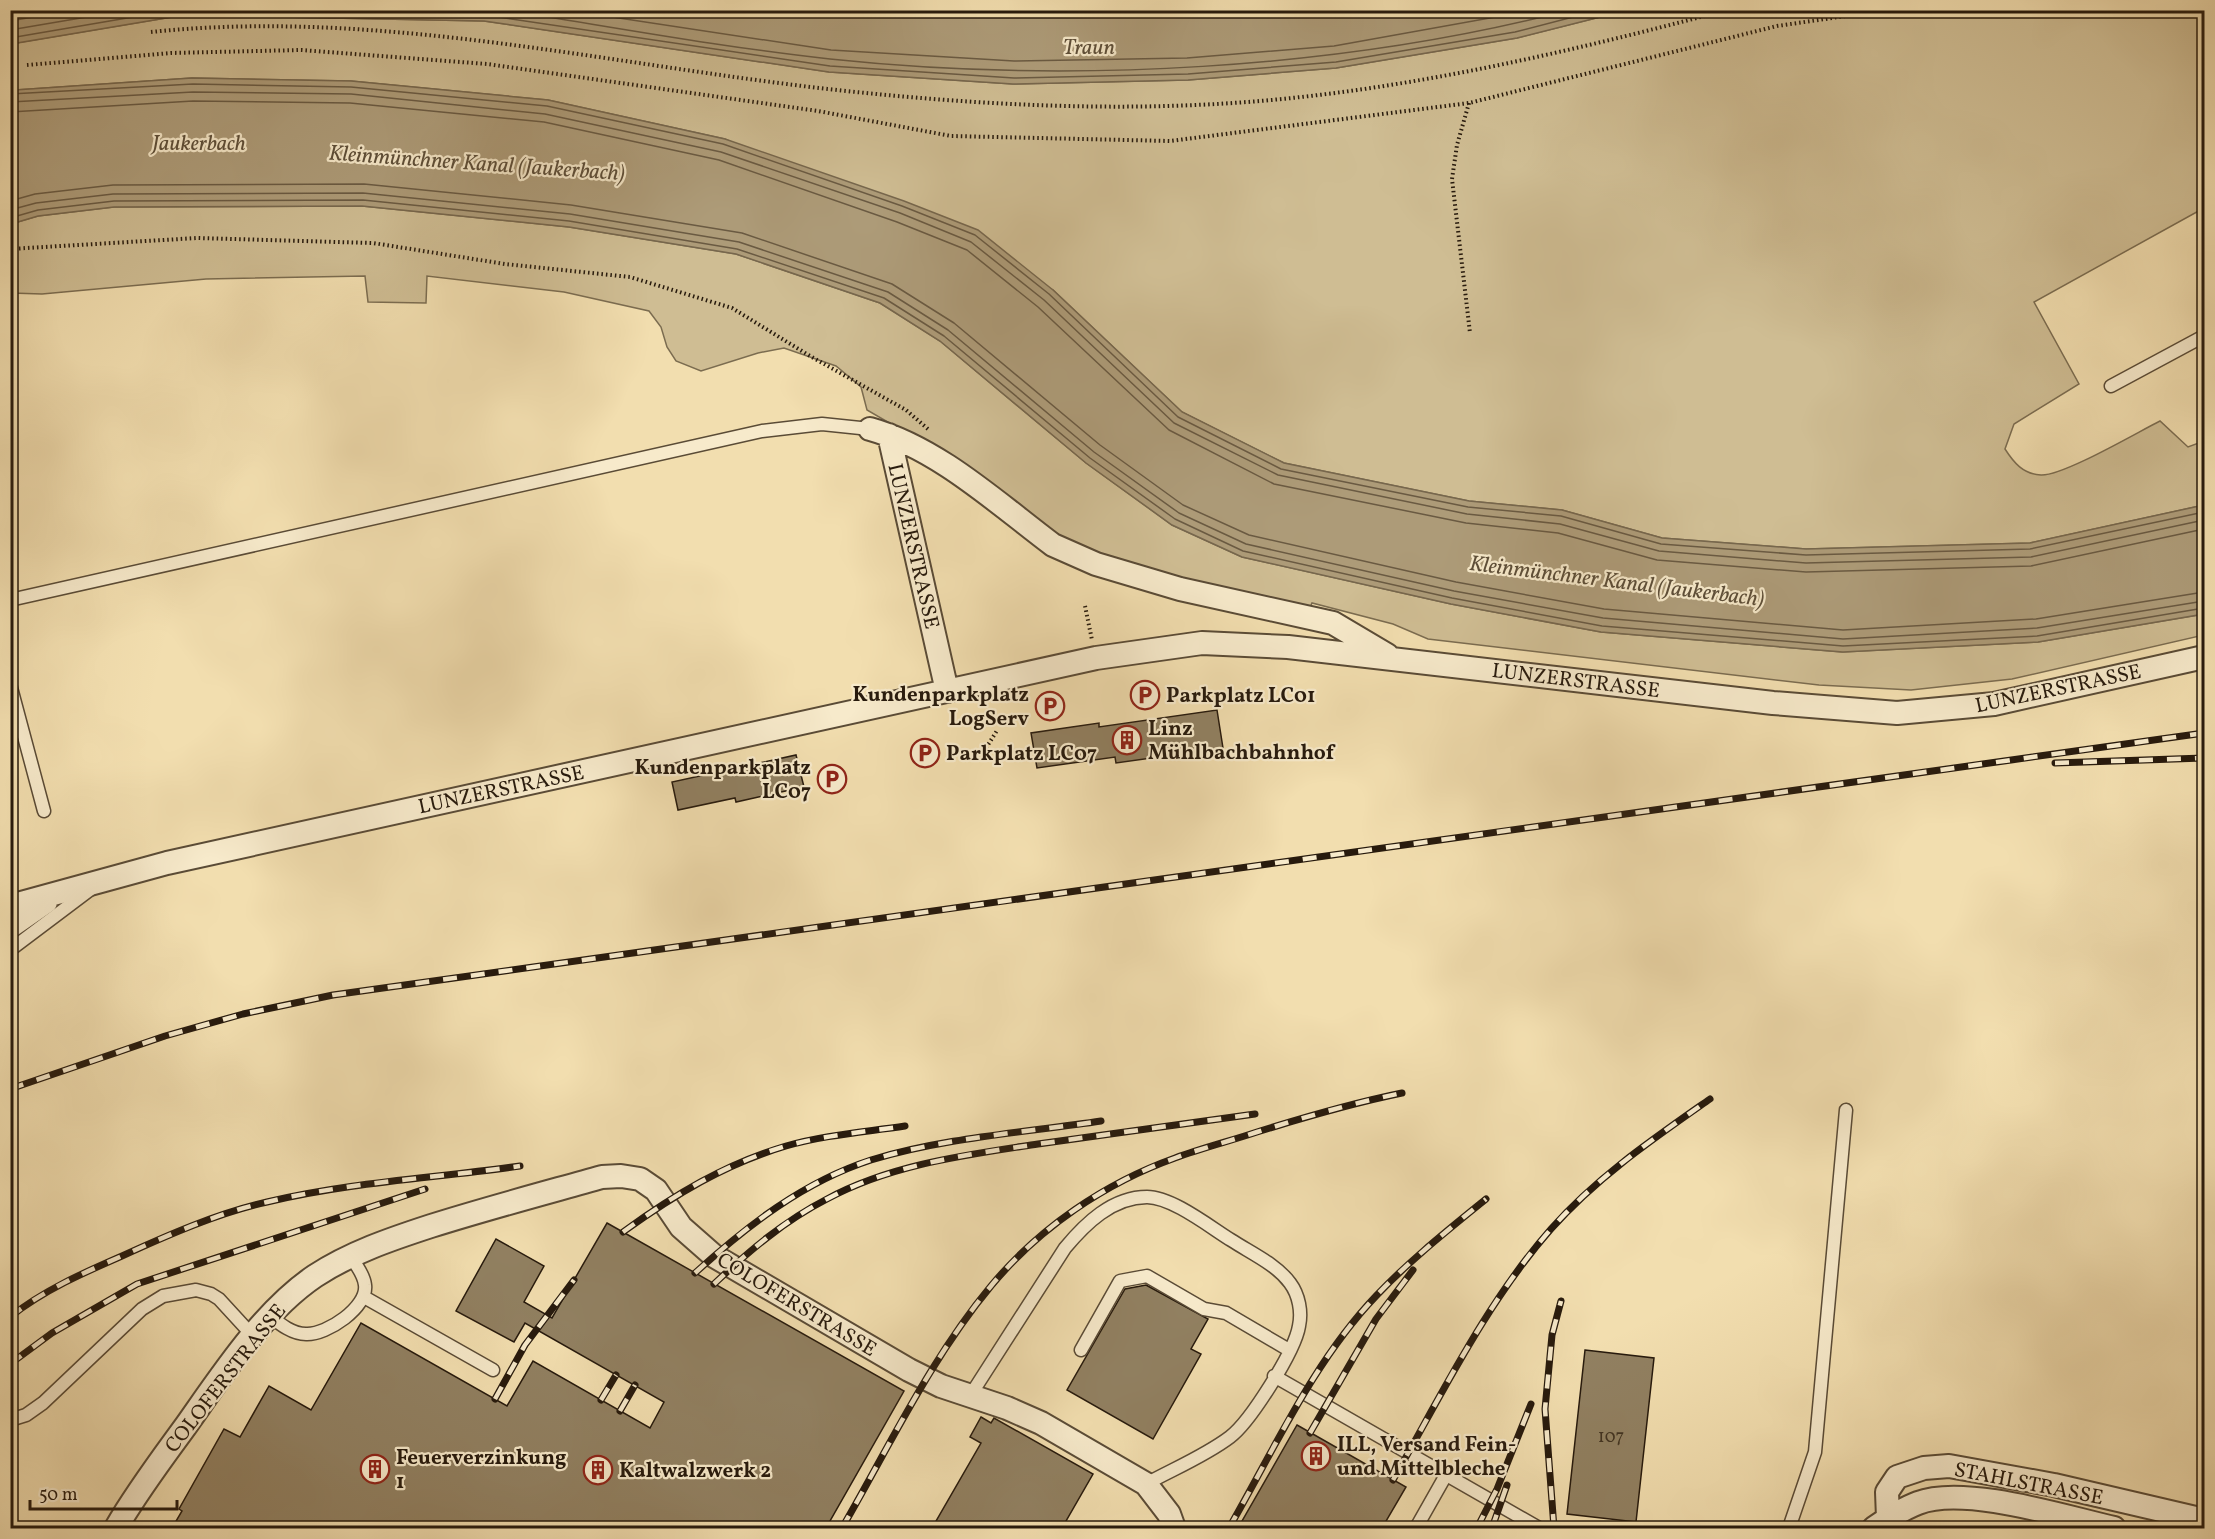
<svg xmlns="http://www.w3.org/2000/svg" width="2215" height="1539" font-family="Vollkorn,serif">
	<rect width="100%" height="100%" fill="#f2deaf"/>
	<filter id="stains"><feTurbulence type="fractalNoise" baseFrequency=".00333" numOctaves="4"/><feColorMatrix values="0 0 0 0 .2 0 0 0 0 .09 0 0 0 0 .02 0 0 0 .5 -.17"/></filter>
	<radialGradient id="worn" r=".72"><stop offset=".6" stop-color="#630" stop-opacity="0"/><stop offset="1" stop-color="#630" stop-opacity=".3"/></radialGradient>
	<path fill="#cfbd93" stroke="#7b6c50" stroke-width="1.5" d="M1624 11H2204V208L2034 302 2079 384 2014 424 2005 449C2014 463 2023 474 2041 475 2063 476 2136 433 2160 421L2188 447 2204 441V505L2030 543 1806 549 1662 538 1562 510 1469 501 1284 463 1182 412 1053 290 725 139 548 100 351 81 192 78 15 90 11 87 10 44 184 15 484 21 829 72 1013 84 1188 80 1336 68 1517 38Z
		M362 206 569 227 736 254 880 303 940 341 1086 463 1172 525 1242 557 1451 604 1601 632 1842 652 2038 642 2204 614V635L2012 679 1911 690 1819 685 1428 639 1393 624 1312 603 1309 610 1129 564 1067 541 953 460 867 410 861 387 836 366 784 348 758 353 701 371 676 361 667 347 661 327 649 311 564 292 427 276 426 303 368 302 365 276 206 279 42 294 11 293V224L38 216 114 207Z"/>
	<path fill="#ad9b78" stroke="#77674d" stroke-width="1.5" d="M11 10H1624V11L1517 38 1336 68 1188 80 1013 84 829 72 484 21 184 15 11 44Z
		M192 78 351 81 548 100 725 139 904 201 978 230 1053 290 1182 412 1284 463 1469 501 1562 510 1662 538 1806 549 2030 543 2204 505V614L2038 642 1843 652 1601 632 1451 604 1242 557 1172 525 1086 463 940 341 880 303 736 254 569 227 362 206 114 207 38 216 11 224V87L15 90Z"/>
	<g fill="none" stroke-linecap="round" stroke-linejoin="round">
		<path stroke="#6a5a42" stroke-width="1.5" d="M260 10 485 15 830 66 1014 78 1188 74 1336 62 1515 32 1600 10
			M505 10C613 27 721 47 830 59 1067 84 1340 70 1570 10
			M566 10 831 50 1014 61 1187 58 1334 46 1534 10
			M10 21 73 10
			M10 30 128 10
			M10 38 174 10
			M10 94 193 84 351 87 547 106 723 144 902 206 975 235 1049 294 1178 417 1281 469 1468 507 1561 516 1661 544 1806 555 2030 549 2204 512
			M10 102 193 92 351 94 545 114 721 152 900 213 971 242 1044 300 1174 423 1278 475 1467 514 1560 524 1659 551 1806 563 2031 557 2204 520
			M10 112 193 101 350 103 544 122 719 160 897 222 967 250 1038 307 1169 430 1274 484 1466 523 1558 533 1657 560 1806 572 2031 566 2204 529
			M10 201 35 194 113 185 364 184 571 205 742 233 892 284 954 323 1100 445 1183 505 1249 535 1456 582 1604 609 1843 630 2036 619 2204 592
			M10 210 36 203 113 194 363 193 570 214 739 242 888 292 948 330 1094 452 1179 513 1246 544 1454 591 1603 618 1843 639 2037 628 2204 601
			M10 218 38 210 114 201 363 200 569 221 737 249 884 298 944 336 1090 458 1175 519 1243 551 1452 598 1602 626 1843 646 2037 636 2204 608"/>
	</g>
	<path fill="#918061" stroke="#271a0d" stroke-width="1.5" d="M1217 710 1223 748 1116 763 1115 757 1037 768 1031 733 1099 723V727Z
		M796 755 804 787 736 802 735 798 678 810 672 782Z
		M607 1223 904 1391 826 1528H172L182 1511 179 1509 224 1429 240 1437 269 1386 311 1410 361 1323 507 1406 533 1361 650 1428 664 1402 525 1323 514 1342 456 1311 496 1239 544 1266 524 1302 552 1318Z
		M1146 1285 1208 1319 1191 1349 1201 1354 1153 1439 1067 1390 1125 1289Z
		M1585 1350 1654 1358 1636 1522 1567 1514Z
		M981 1417 991 1423 994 1418 1093 1474 1062 1528H932L981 1443 970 1437Z
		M1297 1425 1406 1487 1382 1528H1238Z"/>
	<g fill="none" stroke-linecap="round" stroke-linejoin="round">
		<g stroke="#5a4b36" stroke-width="15">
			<path id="lane" d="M2111 386 2204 336
				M10 600 762 431 822 424 870 429
				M10 684 44 811
				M10 950 91 889
				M364 1297 493 1370
				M270 1316C280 1324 292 1334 306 1334 327 1335 368 1307 365 1285 364 1275 356 1264 350 1256
				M1081 1350 1120 1281 1147 1276 1204 1309 1226 1313 1289 1350
				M1274 1376 1539 1528
				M970 1396 1065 1248C1085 1224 1112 1197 1147 1197 1172 1197 1210 1227 1231 1240 1251 1253 1276 1264 1290 1283 1299 1295 1302 1312 1299 1326 1295 1351 1250 1422 1230 1437 1205 1456 1173 1469 1146 1484
				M10 1420 26 1415 43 1403 142 1309 163 1296 196 1290 211 1294 219 1299 253 1336
				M1416 1528 1446 1475
				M1789 1528 1815 1452 1846 1110"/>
		</g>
		<g stroke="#5a4b36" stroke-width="26">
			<path id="street" d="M870 429C938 448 997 503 1053 545L1096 564 1180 589 1333 623 1387 655
				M889 435 947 691
				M10 906 167 863 1096 658 1202 643 1288 647 1773 703 1897 713 1994 704 2204 657
				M10 927 46 902
				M1888 1518 1887 1492 1897 1477 1924 1468 1949 1466 2054 1485 2204 1520
				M116 1528C136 1493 161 1460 185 1427 221 1376 263 1311 315 1276 350 1253 391 1239 431 1226 488 1208 545 1193 602 1177L621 1176 640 1179 656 1190 681 1227 714 1256 909 1370 941 1386 1007 1408 1041 1423 1146 1484 1169 1514 1174 1528
				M1874 1528C1887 1519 1902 1509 1918 1503 1964 1485 2065 1517 2114 1528"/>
		</g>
		<path stroke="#271a0d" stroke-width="4" stroke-dasharray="1.5 3" stroke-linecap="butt" d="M151 32C391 7 628 70 866 93 987 105 1111 111 1233 103 1400 92 1565 53 1727 10
			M27 65 171 53 301 50 487 64 818 111 951 136 1170 141 1469 103 1777 26 1887 10
			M1469 103 1457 145 1452 179 1470 333
			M10 249 197 238 373 243 505 264 630 277 732 308 810 356 906 410 928 429
			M1085 606 1092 640
			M986 748 998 729"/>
		<use href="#lane" stroke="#f7eacb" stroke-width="12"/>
		<use href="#street" stroke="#f7eacb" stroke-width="22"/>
		<g stroke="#271a0d" stroke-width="7">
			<path id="rail" d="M2055 763 2204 758
				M10 1089 165 1036 243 1014 333 995 2204 733
				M623 1232C674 1195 725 1164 786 1146 824 1135 865 1132 905 1126
				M695 1273C747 1226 803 1182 871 1160 942 1138 1028 1132 1101 1121
				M714 1284C749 1251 784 1221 827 1199 892 1164 966 1155 1038 1144 1110 1134 1183 1124 1255 1114
				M10 1317C44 1290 83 1273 122 1256 168 1235 218 1213 267 1202 350 1182 436 1178 520 1166
				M10 1364 52 1333 137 1284 425 1189
				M495 1399 525 1345 574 1280
				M601 1400 616 1375
				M620 1411 635 1385
				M1310 1433 1376 1319 1413 1270
				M1393 1480C1442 1394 1486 1303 1551 1229 1597 1177 1653 1139 1710 1099
				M842 1528C889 1447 931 1358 991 1286 1039 1228 1105 1183 1175 1158 1202 1148 1230 1141 1257 1132 1305 1117 1353 1103 1402 1093
				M1229 1528C1274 1450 1313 1362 1376 1296 1410 1260 1448 1230 1486 1199
				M1477 1528 1497 1489 1531 1404
				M1492 1528 1507 1485
				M1554 1528 1545 1409 1552 1335 1561 1301"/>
		</g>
		<use href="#rail" stroke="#f7eacb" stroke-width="4.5" stroke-dasharray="14" stroke-linecap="butt"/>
	</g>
	<defs>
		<g id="parking-ring" transform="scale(1.5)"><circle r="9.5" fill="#f7eacb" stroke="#8f2418" stroke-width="1.5"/><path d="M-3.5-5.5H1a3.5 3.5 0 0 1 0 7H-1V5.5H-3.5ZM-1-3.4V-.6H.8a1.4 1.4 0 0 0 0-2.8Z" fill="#8f2418"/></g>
		<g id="building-ring" transform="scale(1.5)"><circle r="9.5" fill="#f7eacb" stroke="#8f2418" stroke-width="1.5"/><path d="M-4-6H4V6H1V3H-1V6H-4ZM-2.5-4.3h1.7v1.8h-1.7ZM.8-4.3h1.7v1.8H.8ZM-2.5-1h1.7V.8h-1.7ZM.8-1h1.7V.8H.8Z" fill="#8f2418"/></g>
	</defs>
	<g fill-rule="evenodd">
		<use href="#parking-ring" x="1145" y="695"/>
		<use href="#parking-ring" x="1050" y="706"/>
		<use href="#building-ring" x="1127" y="740"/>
		<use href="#parking-ring" x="925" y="753"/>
		<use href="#parking-ring" x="832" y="779"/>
		<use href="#building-ring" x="1316" y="1456"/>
		<use href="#building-ring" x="375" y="1469"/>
		<use href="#building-ring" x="598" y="1470"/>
	</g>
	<g text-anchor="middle" stroke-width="4.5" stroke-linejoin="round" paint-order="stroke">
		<g font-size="18" fill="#423422">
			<text x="1611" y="1442">107</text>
		</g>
		<g font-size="21" fill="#271a0d" stroke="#f7eacb">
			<text transform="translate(914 546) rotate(77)" y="7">LUNZERSTRASSE</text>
			<text transform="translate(1576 680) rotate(7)" y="7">LUNZERSTRASSE</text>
			<text transform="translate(2058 688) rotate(-12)" y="7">LUNZERSTRASSE</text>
			<text transform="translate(501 789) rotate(-12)" y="7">LUNZERSTRASSE</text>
			<text transform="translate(797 1304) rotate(31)" y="7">COLOFERSTRASSE</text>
			<text transform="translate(225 1378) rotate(-52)" y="7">COLOFERSTRASSE</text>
			<text transform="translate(2029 1483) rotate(11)" y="7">STAHLSTRASSE</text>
		</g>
		<g font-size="21" font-weight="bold" fill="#271a0d" stroke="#f7eacb" text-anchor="start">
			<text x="1029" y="701" text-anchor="end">Kundenparkplatz<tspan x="1029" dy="24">LogServ</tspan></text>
			<text x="1166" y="702">Parkplatz LC01</text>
			<text x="1148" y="735">Linz<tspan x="1148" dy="24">Mühlbachbahnhof</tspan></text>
			<text x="946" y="760">Parkplatz LC07</text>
			<text x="811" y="774" text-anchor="end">Kundenparkplatz<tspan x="811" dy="24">LC07</tspan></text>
			<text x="1337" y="1451">ILL, Versand Fein-<tspan x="1337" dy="24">und Mittelbleche</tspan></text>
			<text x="396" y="1464">Feuerverzinkung<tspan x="396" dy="24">1</tspan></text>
			<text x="619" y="1477">Kaltwalzwerk 2</text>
		</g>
		<g font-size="22" font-style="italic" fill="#5d4e38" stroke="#f7eacb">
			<text x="1089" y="54">Traun</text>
			<text x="199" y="150">Jaukerbach</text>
			<text transform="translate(477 162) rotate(4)" y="8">Kleinmünchner Kanal (Jaukerbach)</text>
			<text transform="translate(1617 580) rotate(7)" y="8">Kleinmünchner Kanal (Jaukerbach)</text>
		</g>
	</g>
	<rect width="2215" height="1539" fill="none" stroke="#f2deaf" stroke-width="36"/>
	<rect x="12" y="12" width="2191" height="1515" fill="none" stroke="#271a0d" stroke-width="3"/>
	<rect x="18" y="18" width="2179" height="1503" fill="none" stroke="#271a0d" stroke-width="1.5"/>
	<path d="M30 1500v9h147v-9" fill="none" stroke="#271a0d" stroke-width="3"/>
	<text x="39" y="1500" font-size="18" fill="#271a0d" stroke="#f7eacb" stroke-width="4.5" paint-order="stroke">50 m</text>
	<rect width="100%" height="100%" filter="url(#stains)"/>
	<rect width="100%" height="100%" fill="url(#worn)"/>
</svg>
